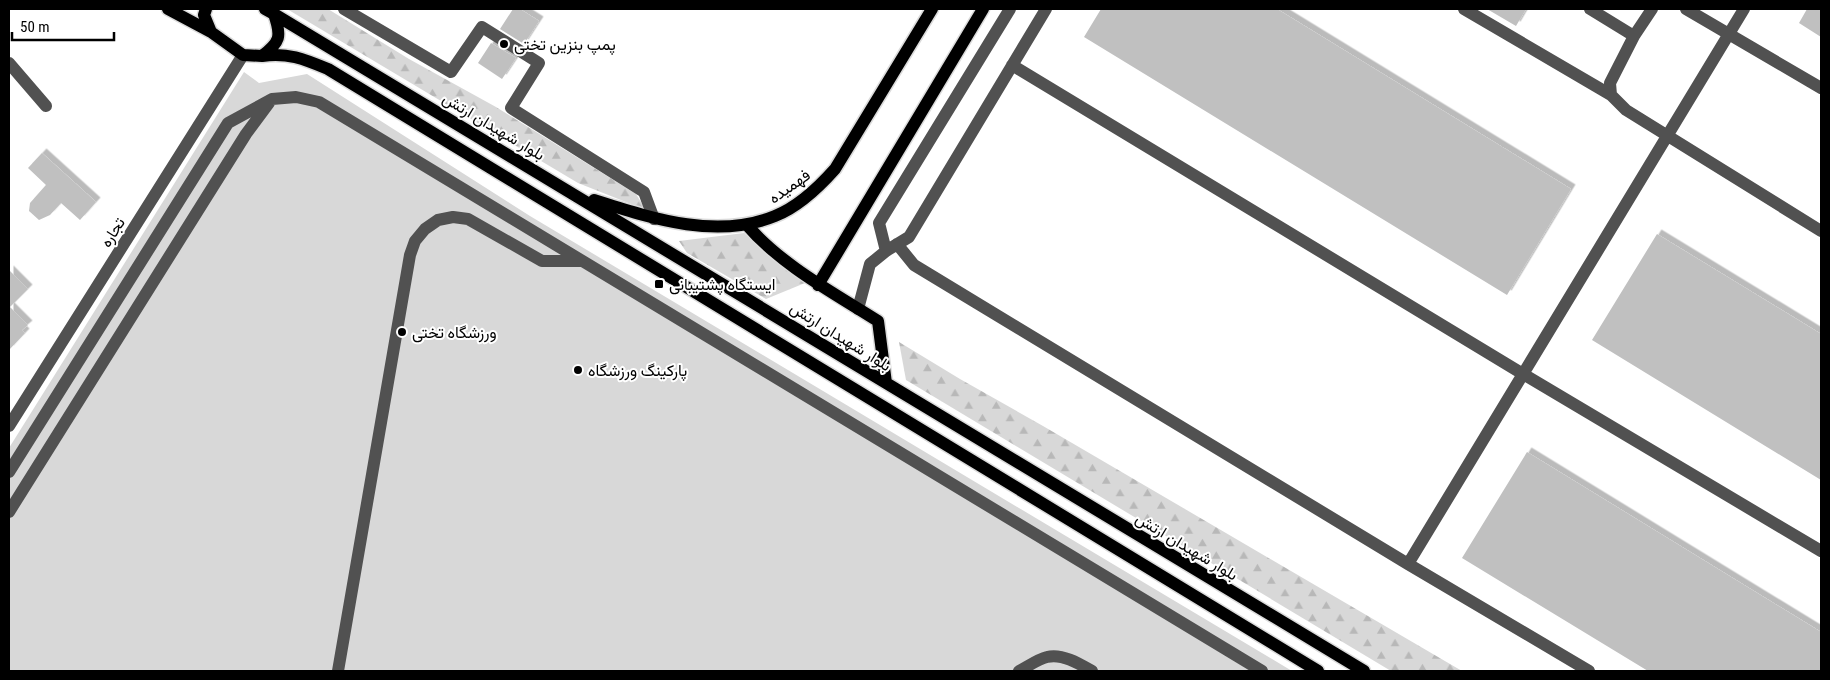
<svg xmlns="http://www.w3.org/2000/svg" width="1830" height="680" font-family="'Roboto Condensed',Vazirmatn,sans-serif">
	<defs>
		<pattern id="forest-firs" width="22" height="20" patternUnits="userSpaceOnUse" patternTransform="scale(1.25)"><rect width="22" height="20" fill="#d8d8d8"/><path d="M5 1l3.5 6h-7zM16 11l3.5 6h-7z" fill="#b8b8b8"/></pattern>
		<filter id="shadow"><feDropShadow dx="4.5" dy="-4.5" stdDeviation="0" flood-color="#0004"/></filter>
	</defs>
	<rect width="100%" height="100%" fill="#fff"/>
	<path fill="#d8d8d8" d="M244 72 259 83 307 74 530 216 1292 671H9V448Z"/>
	<path fill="url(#forest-firs)" d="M287 9H328L409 59 496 107 636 194 646 210 578 183Z
		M744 233 805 283 766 299 687 253 679 241Z
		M899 342 960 379 1043 426 1462 671H1391L906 380Z"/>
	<path fill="#c0c0c0" filter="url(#shadow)" d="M513 9H520L539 21 524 44 500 29Z
		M1101 9H1277L1571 189 1507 295 1084 37Z
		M1487 9H1526L1516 26Z
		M1807 9H1821V37L1799 23Z
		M491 43 516 58 502 79 478 63Z
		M42 153 96 202 80 220 61 203 50 215 39 220 29 211 30 203 46 185 28 168Z
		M1657 234 1821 334V480L1592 340Z
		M9 270 28 289 10 307 28 325 22 330 25 333 9 350Z
		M1527 452 1821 632V671H1648L1462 558Z"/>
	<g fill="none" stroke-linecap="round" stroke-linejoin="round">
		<g stroke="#dbdbdb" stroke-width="15">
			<path id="major" d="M168 9 211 32
				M206 9 204 15 211 32 243 55 262 56C280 42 282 37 274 14L265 9
				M274 14 1364 671
				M262 56C287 52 304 59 328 69L1318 671
				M594 200C651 218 716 240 775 216 798 207 819 187 835 169L932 9
				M747 225C781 265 834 293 878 321L886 383
				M818 285 983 9"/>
		</g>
		<path stroke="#515151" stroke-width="12" d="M344 9 451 72 482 27 539 63 511 108 644 192 654 219
			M1464 9 1611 95
			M1590 9 1634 36
			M1652 9 1634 36 1610 83 1611 95 1626 110 1821 231
			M1686 9 1821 88
			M9 63 46 106
			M1012 65 1523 374 1821 551
			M897 244 914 265 1408 564 1589 671
			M886 251 879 223 1010 9
			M858 309 870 264 886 251 909 237 1046 9
			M9 426 243 55
			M9 472 228 123 272 99 296 97 319 102 1262 671
			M9 512 246 134 269 103
			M1408 564 1744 9
			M338 671 410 255 415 241 425 229 438 220 453 217 468 219 542 261H580
			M1019 671C1027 667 1038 659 1047 657 1062 653 1080 664 1092 671"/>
		<use href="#major" stroke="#000" stroke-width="12"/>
	</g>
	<g fill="#000" stroke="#fff" stroke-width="2">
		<circle cx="504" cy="44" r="5"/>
		<rect x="654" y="279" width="10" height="10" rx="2.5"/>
		<circle cx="402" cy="332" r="5"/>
		<circle cx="578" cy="370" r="5"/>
	</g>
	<g text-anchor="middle" stroke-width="4" stroke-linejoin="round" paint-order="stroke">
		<g font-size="16" fill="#000" stroke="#fff" text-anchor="start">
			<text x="514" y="50">پمپ بنزین تختی</text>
			<text x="669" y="290">ایستگاه پشتیبانی</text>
			<text x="412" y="338">ورزشگاه تختی</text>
			<text x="588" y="376">پارکینگ ورزشگاه</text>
		</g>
		<g font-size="16" fill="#000" stroke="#fff">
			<text transform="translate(494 126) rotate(31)" y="6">بلوار شهیدان ارتش</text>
			<text transform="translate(789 186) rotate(-35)" y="6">فهمیده</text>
			<text transform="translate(112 232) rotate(-58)" y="6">تجاره</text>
			<text transform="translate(841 336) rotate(32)" y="6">بلوار شهیدان ارتش</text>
			<text transform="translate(1187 546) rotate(31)" y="6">بلوار شهیدان ارتش</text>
		</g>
	</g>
	<rect width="1830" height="680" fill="none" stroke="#000000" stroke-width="20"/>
	<path d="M12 32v8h102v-8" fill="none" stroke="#000000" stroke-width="2.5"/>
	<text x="20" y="32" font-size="15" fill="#000000" stroke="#ffffff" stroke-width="4" paint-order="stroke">50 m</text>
</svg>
